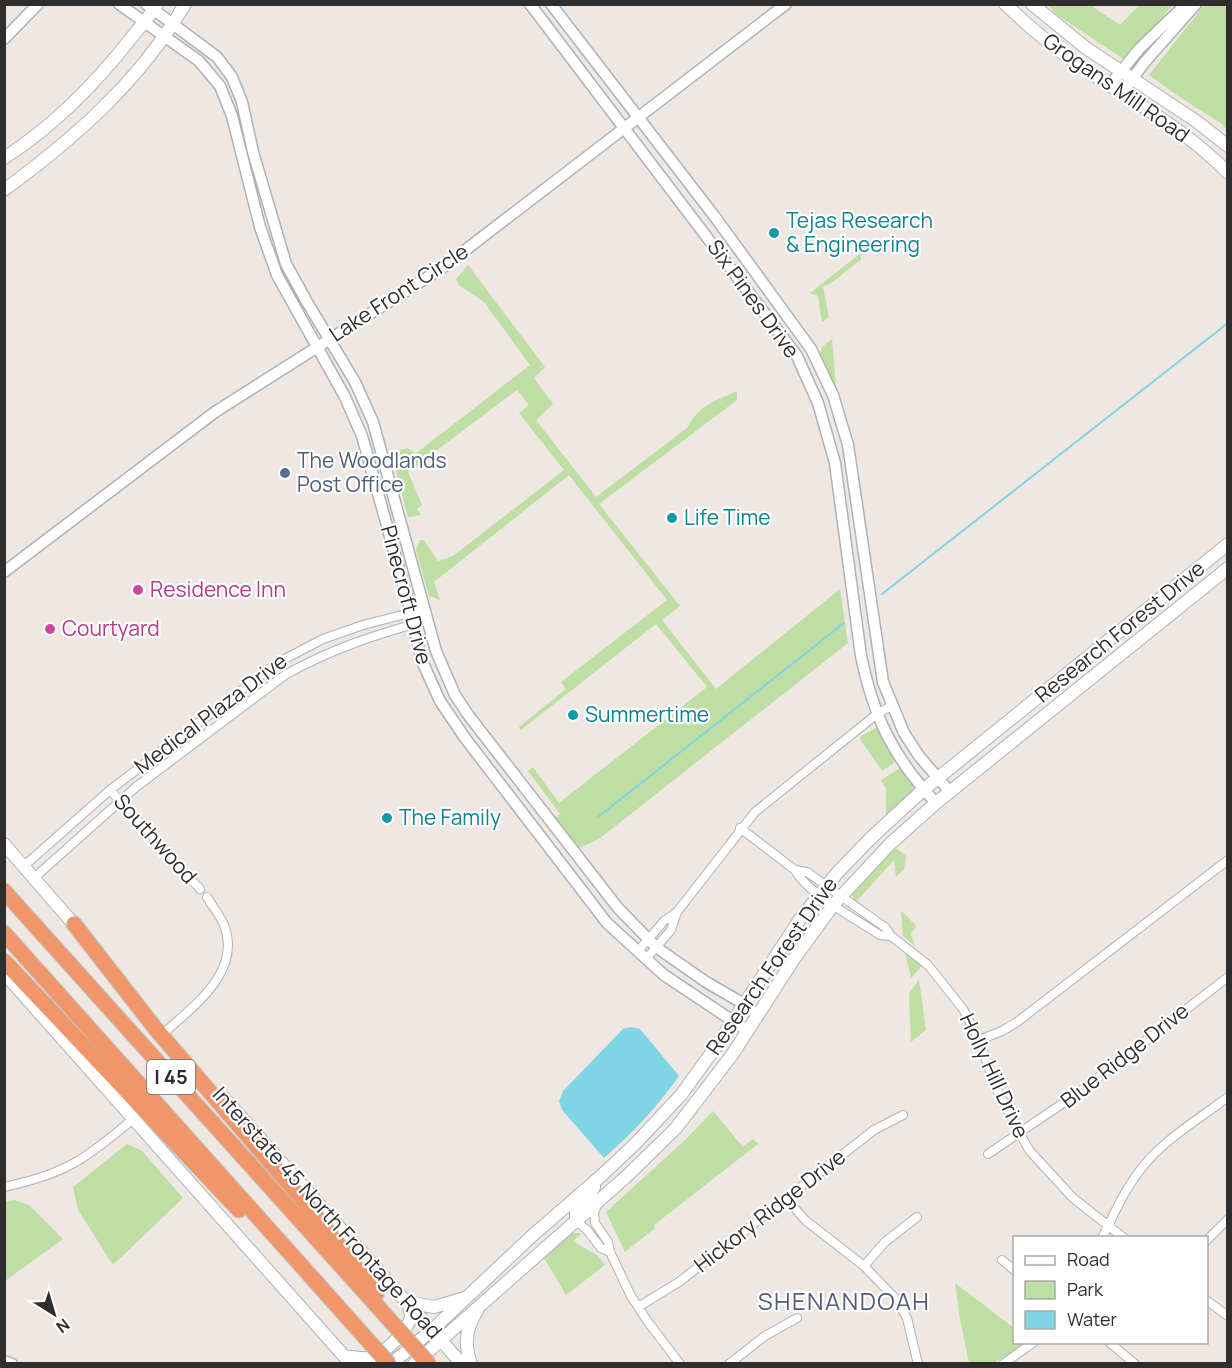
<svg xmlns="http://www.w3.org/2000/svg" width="1232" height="1368" font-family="Manrope,sans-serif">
	<rect width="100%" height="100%" fill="#eee7e2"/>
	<path fill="#bedea4" d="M1048 5H1090L1120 25 1139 5H1173L1125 60 1057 15Z
		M1204 5H1227V130L1222 124 1178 96 1149 75Z
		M861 253V260C847 268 838 281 823 287L829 317 822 322 818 296 810 293Z
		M468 265 545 367 534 378 553 404 536 420 596 497 687 428C699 405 715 401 737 391V400L599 504 680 606 662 620 716 689 840 589 848 643 599 839 577 849 554 819 560 814 528 771 533 767 559 803 707 687 656 624 521 730 519 727 566 689 561 682 667 600 569 475 434 582 440 600 429 596 416 550 420 540H424L438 561 453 556 564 470 519 413 529 405 517 390 408 472 422 505 417 509 421 515 408 517 391 452 408 448 415 454 530 365 484 302 459 285 456 279Z
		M832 339 836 388 820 354 822 347Z
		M876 728 880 731 895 757 894 763 882 771 860 739 861 736Z
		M900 768H903C906 772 911 776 913 781 918 794 894 808 886 815V789L881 780Z
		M897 849 906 856 904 869 896 877 894 860 856 902 852 895 855 889 892 850Z
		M901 911 906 915 916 926 911 934 915 946 903 936Z
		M905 952 920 963 921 967 911 978Z
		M919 979 926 1030 911 1042 909 994Z
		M713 1111 743 1147 753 1139 758 1144 654 1225 655 1228 625 1252 606 1212 686 1139Z
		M127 1144 142 1151 183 1198 113 1265 78 1210 73 1187Z
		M14 1200 29 1205 63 1239 5 1281V1202Z
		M575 1233H582L573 1241 598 1256 605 1265 566 1295 544 1258 569 1235Z
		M955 1283 1014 1328V1342L1027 1343 994 1363H969L960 1319Z"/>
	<path fill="#80d5e5" d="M631 1027 640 1029 679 1076C657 1107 633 1133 604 1158L562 1110 559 1101 563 1091 623 1029Z"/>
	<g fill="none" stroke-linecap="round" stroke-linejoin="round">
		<path stroke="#80d5e5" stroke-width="2" d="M882 594 1228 323
			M598 817 844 623"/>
		<g stroke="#aeb1b8" stroke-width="10">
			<path id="minor" d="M110 790 200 889
				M740 828 795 870 807 872 886 928 891 936 928 965 963 1009 979 1040 997 1090 1029 1150 1073 1198 1124 1238
				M24 866 110 790 277 663 323 639 363 625 425 609
				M795 870C808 894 856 919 880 935L891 936
				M34 878 136 787 285 675C333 648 375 635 428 620
				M638 951 664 921 677 912 755 812 877 714 893 705
				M646 959 671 930 677 912
				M166 1031C195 1005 242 971 224 925 220 915 212 906 207 897
				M979 1040 1002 1031 1017 1022 1228 860
				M988 1154 1078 1093 1228 977
				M4 1187C65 1174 86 1159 133 1119
				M786 1198 805 1220 864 1266 894 1297 907 1318 918 1364
				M598 1204 594 1212 595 1223 608 1242 610 1252 631 1296 648 1322 680 1364
				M576 1221 587 1230 601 1248 610 1252
				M1102 1238C1114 1214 1125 1189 1141 1169 1163 1140 1199 1119 1228 1097
				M1206 1241 1228 1219
				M1002 1260 1014 1270
				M864 1266 885 1242 917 1217
				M1206 1300 1228 1316
				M638 1307 679 1282 874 1130 903 1115
				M1109 1342 1135 1364
				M729 1364 765 1336 797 1318
				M1003 1364 1034 1342"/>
		</g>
		<g stroke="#aeb1b8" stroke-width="13">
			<path id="tertiary" d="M119 4 199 61 220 86 232 116 260 227 277 275 345 397 362 436 411 612 421 659 440 701 465 738 607 923 664 975 748 1031
				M146 4 217 57 232 77 242 102 253 152 286 264 307 302 355 382 373 422 436 651 455 695 469 716 618 908 656 947 706 982 744 1004 757 1015
				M530 4 797 356 818 403 835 463 861 656C874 718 893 757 936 803
				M551 4 715 217 811 349 833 395 848 445 883 682 904 733 919 756 950 792
				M4 39 38 4
				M1110 85 1140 48 1186 4
				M1122 93 1144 63 1196 4
				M4 572 215 412 442 268 786 4
				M4 1361 12 1364"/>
		</g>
		<g stroke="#aeb1b8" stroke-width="14">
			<path id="secondary" d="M1005 4C1026 24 1048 43 1072 60 1124 97 1183 126 1228 173
				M1032 4 1086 48 1196 121 1228 146
				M4 158C54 126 96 83 132 37 140 27 150 16 157 4
				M4 190C75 138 140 81 185 4
				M4 844 78 929
				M4 973 351 1364
				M223 1097 462 1364
				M576 1221V1211L587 1199 594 1187
				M344 1356C353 1357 363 1360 372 1357 385 1353 409 1330 411 1316 411 1312 409 1307 408 1302L434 1307 465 1298
				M391 1364 432 1330 533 1235 601 1176 635 1144 681 1095 720 1041 800 919 838 872 872 837 923 790 1228 544
				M414 1364 628 1175 676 1128 732 1055 794 959 834 904 890 844 936 803 1228 568
				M471 1364C464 1345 466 1327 477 1311"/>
		</g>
		<g stroke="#c4c4c4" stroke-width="17">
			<path id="motorway" d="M4 891 387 1317
				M74 924 155 1028 320 1220 367 1280 376 1295
				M4 933 315 1281
				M4 961 239 1210"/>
		</g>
		<use href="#minor" stroke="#fff" stroke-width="8"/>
		<use href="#tertiary" stroke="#fff" stroke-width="10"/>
		<use href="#secondary" stroke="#fff" stroke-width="12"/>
		<use href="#motorway" stroke="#f0966b" stroke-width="15"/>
		<g stroke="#c4c4c4" stroke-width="17" stroke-linecap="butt">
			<path id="motorway-bridge" d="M315 1281 389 1364
				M387 1317 429 1364"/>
		</g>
		<use href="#motorway-bridge" stroke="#f0966b" stroke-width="15"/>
	</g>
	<g fill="#0f9aa8" stroke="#fff" stroke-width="2">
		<circle cx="774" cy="233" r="6"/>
		<circle cx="672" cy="518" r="6"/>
		<circle cx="573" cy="715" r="6"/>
		<circle cx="387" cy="818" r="6"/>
	</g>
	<circle fill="#5c6f8a" stroke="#fff" stroke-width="2" cx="285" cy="473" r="6"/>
	<g fill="#d1479c" stroke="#fff" stroke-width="2">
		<circle cx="138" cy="590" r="6"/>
		<circle cx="50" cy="629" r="6"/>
	</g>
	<g text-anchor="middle" stroke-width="4.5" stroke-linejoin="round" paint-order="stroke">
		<rect fill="#fff" stroke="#6d6d6d" stroke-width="1.5" x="147" y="1060" width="48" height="34" rx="4.5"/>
		<g font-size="20" font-weight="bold" fill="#2e2e2e">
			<text x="171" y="1084">I 45</text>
		</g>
		<g font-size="21" fill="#2e2e2e" stroke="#fff">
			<text transform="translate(1116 88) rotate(35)" y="7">Grogans Mill Road</text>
			<text transform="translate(399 293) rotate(-33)" y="7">Lake Front Circle</text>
			<text transform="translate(753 299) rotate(54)" y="7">Six Pines Drive</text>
			<text transform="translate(406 595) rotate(75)" y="7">Pinecroft Drive</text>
			<text transform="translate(1120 632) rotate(-39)" y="7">Research Forest Drive</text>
			<text transform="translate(211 714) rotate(-37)" y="7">Medical Plaza Drive</text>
			<text transform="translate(155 839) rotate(48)" y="7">Southwood</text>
			<text transform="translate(772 966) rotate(-55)" y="7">Research Forest Drive</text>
			<text transform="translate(1125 1056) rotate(-38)" y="7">Blue Ridge Drive</text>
			<text transform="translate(994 1076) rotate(65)" y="7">Holly Hill Drive</text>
			<text transform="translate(770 1211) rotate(-38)" y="7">Hickory Ridge Drive</text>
			<text transform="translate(327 1213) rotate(48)" y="7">Interstate 45 North Frontage Road</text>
		</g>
		<g font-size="21" fill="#0d838f" stroke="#fff" text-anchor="start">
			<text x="786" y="228">Tejas Research<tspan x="786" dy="24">&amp; Engineering</tspan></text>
			<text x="684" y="525">Life Time</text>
			<text x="585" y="722">Summertime</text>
			<text x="399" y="825">The Family</text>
		</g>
		<g font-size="21" fill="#4e5e75" stroke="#fff" text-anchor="start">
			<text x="297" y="468">The Woodlands<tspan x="297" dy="24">Post Office</tspan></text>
		</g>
		<g font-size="21" fill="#b23c85" stroke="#fff" text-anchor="start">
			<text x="150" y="597">Residence Inn</text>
			<text x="62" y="636">Courtyard</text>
		</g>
		<g font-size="24" letter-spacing="1.5" fill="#525d7b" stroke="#fff">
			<text x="844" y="1310">SHENANDOAH</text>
		</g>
	</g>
	<rect width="1232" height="1368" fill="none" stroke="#2e2e2e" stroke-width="12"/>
	<rect x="1013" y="1236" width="195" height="108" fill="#ffffff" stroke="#ababab" stroke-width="1.5"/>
	<rect x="1025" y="1256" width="30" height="9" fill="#ffffff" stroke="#ababab" stroke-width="1.5"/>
	<text x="1067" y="1266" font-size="18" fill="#2e2e2e">Road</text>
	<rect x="1025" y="1281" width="30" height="18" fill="#bedea4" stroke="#ababab" stroke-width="1.5"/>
	<text x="1067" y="1296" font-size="18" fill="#2e2e2e">Park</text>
	<rect x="1025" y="1311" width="30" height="18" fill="#80d5e5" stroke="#ababab" stroke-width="1.5"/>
	<text x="1067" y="1326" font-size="18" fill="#2e2e2e">Water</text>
	<g transform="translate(54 1314) rotate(143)" stroke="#ffffff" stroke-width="4.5" paint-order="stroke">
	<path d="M0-4.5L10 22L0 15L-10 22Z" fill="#2e2e2e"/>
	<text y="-9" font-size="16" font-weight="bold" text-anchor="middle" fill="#2e2e2e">N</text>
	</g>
</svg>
